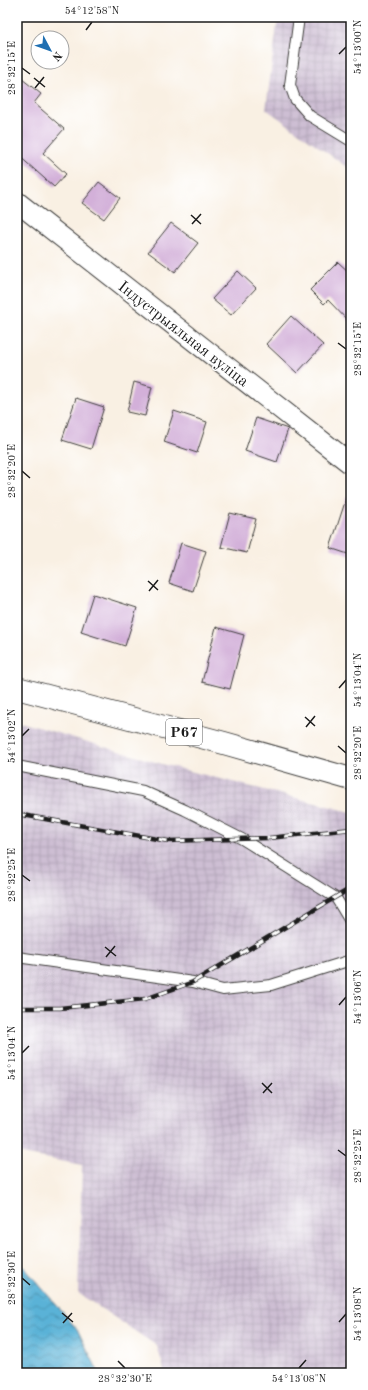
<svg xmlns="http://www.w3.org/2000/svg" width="368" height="1390" font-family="'Old Standard TT',serif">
	<defs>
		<pattern id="industrial-grid" width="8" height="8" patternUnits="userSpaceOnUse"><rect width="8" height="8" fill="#cdbed3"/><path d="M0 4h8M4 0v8" fill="none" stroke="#afa3b5"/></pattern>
		<pattern id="water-waves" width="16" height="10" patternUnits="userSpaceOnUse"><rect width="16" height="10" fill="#5ab2d7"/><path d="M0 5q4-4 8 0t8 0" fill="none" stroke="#4a90ae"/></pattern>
	</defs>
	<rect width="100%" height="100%" fill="#fff"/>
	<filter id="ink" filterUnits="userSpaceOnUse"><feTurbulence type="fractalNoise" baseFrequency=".025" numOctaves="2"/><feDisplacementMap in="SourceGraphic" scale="8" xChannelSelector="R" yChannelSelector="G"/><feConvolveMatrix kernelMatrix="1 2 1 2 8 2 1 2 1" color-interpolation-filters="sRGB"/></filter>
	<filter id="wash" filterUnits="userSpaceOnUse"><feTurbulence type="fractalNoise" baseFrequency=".012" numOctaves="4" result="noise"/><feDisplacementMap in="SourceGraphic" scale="16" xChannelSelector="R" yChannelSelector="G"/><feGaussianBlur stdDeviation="0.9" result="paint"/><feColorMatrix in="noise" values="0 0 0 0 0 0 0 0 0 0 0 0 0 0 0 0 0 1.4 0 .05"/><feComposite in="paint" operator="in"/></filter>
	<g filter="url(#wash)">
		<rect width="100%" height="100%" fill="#f9f0e3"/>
		<path fill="url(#industrial-grid)" d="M278 17H351V170L266 109Z
			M17 721 162 764 351 812V1373H165L157 1346 78 1293 82 1165 17 1153Z"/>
		<path fill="url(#water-waves)" stroke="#3b677a" d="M17 1259 77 1329 99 1373H17Z"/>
		<g id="blocks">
			<path fill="#d3b0d9" d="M17 75 41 94 34 103 64 129 43 153 66 174 54 187 17 154Z
				M99 182 120 198 104 219 82 203Z
				M171 223 198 243 175 272 148 252Z
				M338 262 351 274V324L328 300 324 304 310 290Z
				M238 271 256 288 231 315 212 299Z
				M291 316 323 345 297 373 266 344Z
				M134 382 152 387 145 416 127 412Z
				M76 398 104 407 91 449 62 440Z
				M174 411 207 422 197 453 164 442Z
				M256 418 288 429 277 462 245 451Z
				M347 496H351V555L330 548Z
				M230 513 256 519 247 553 221 547Z
				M181 543 206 551 193 591 169 583Z
				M93 594 137 608 125 646 81 632Z
				M216 627 244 635 230 689 202 682Z"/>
		</g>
	</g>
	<g filter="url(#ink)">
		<use href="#blocks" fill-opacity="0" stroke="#3d3c3a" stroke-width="1"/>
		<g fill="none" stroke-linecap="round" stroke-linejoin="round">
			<g stroke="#3d3c3a" stroke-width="12">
				<path id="service" d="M299 17 290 85 295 99 310 116 351 141
					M17 766 143 791 185 810 242 839 336 898 351 923
					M17 957 193 982 223 990 271 985 351 960"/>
			</g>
			<g stroke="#3d3c3a" stroke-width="22">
				<path id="minor" d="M17 202 351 464"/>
			</g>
			<g stroke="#3d3c3a" stroke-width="24">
				<path id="primary" d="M17 688 224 743 351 779"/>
			</g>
			<use href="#service" stroke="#fff" stroke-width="10"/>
			<use href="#minor" stroke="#fff" stroke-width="20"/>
			<use href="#primary" stroke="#fff" stroke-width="22"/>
			<g stroke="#1c1c1c" stroke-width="4.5">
				<path id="rail" d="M17 814 168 841 269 838 351 829
					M17 1008H60L145 999 193 982 351 888"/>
			</g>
			<use href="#rail" stroke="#fff" stroke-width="3" stroke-dasharray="9" stroke-linecap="butt"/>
		</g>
	</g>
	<path fill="none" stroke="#1c1c1c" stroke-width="1.5" d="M86 30 92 22M339 54 346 47M22 68 30 74M34 78 45 87M35 88 44 77M191 215 201 224M192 224 201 214M338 343 346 349M22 471 30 478M148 581 158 590M149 591 158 580M339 688 346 680M305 717 315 726M306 727 315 716M22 736 29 729M338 746 346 753M22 875 30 881M105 947 116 956M106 957 115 946M339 1005 346 997M22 1053 29 1046M262 1083 272 1093M263 1093 272 1083M338 1150 346 1156M22 1278 30 1285M62 1313 73 1322M339 1322 346 1314M63 1323 72 1313M118 1361 125 1368M299 1368 306 1360"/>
	<g text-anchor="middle" stroke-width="3" stroke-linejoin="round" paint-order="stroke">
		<rect fill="#fff" stroke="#606060" stroke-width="1" x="166" y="719" width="36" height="26" rx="3"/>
		<g font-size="15" font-weight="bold" fill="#1c1c1c">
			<text x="184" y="737">Р67</text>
		</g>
		<g font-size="16" fill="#1c1c1c" stroke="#fff">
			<text transform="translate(184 333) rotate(38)" y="6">Індустрыяльная вуліца</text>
		</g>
	</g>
	<rect width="368" height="1390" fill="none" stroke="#fff" stroke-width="44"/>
	<g transform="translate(50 50) rotate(131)"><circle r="19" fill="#ffffff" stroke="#a4a4a4"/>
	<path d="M0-3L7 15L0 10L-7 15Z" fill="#1f6fb2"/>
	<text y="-6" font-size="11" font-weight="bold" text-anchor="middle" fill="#1c1c1c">N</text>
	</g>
	<rect x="22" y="22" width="324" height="1346" fill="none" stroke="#1c1c1c" stroke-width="1.5"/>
	<g font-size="10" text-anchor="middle" fill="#1c1c1c">
		<text x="92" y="14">54°12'58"N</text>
		<text transform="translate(357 47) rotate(-90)" y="4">54°13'00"N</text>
		<text transform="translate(11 68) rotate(-90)" y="4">28°32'15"E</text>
		<text transform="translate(357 349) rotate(-90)" y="4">28°32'15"E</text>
		<text transform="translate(11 471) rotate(-90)" y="4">28°32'20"E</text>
		<text transform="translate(357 680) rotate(-90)" y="4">54°13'04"N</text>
		<text transform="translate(11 736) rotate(-90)" y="4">54°13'02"N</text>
		<text transform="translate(357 753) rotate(-90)" y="4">28°32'20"E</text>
		<text transform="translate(11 875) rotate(-90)" y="4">28°32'25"E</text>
		<text transform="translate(357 997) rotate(-90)" y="4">54°13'06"N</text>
		<text transform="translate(11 1053) rotate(-90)" y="4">54°13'04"N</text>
		<text transform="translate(357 1156) rotate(-90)" y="4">28°32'25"E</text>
		<text transform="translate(11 1278) rotate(-90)" y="4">28°32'30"E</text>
		<text transform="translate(357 1314) rotate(-90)" y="4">54°13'08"N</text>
		<text x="125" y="1382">28°32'30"E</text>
		<text x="299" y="1382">54°13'08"N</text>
	</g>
</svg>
